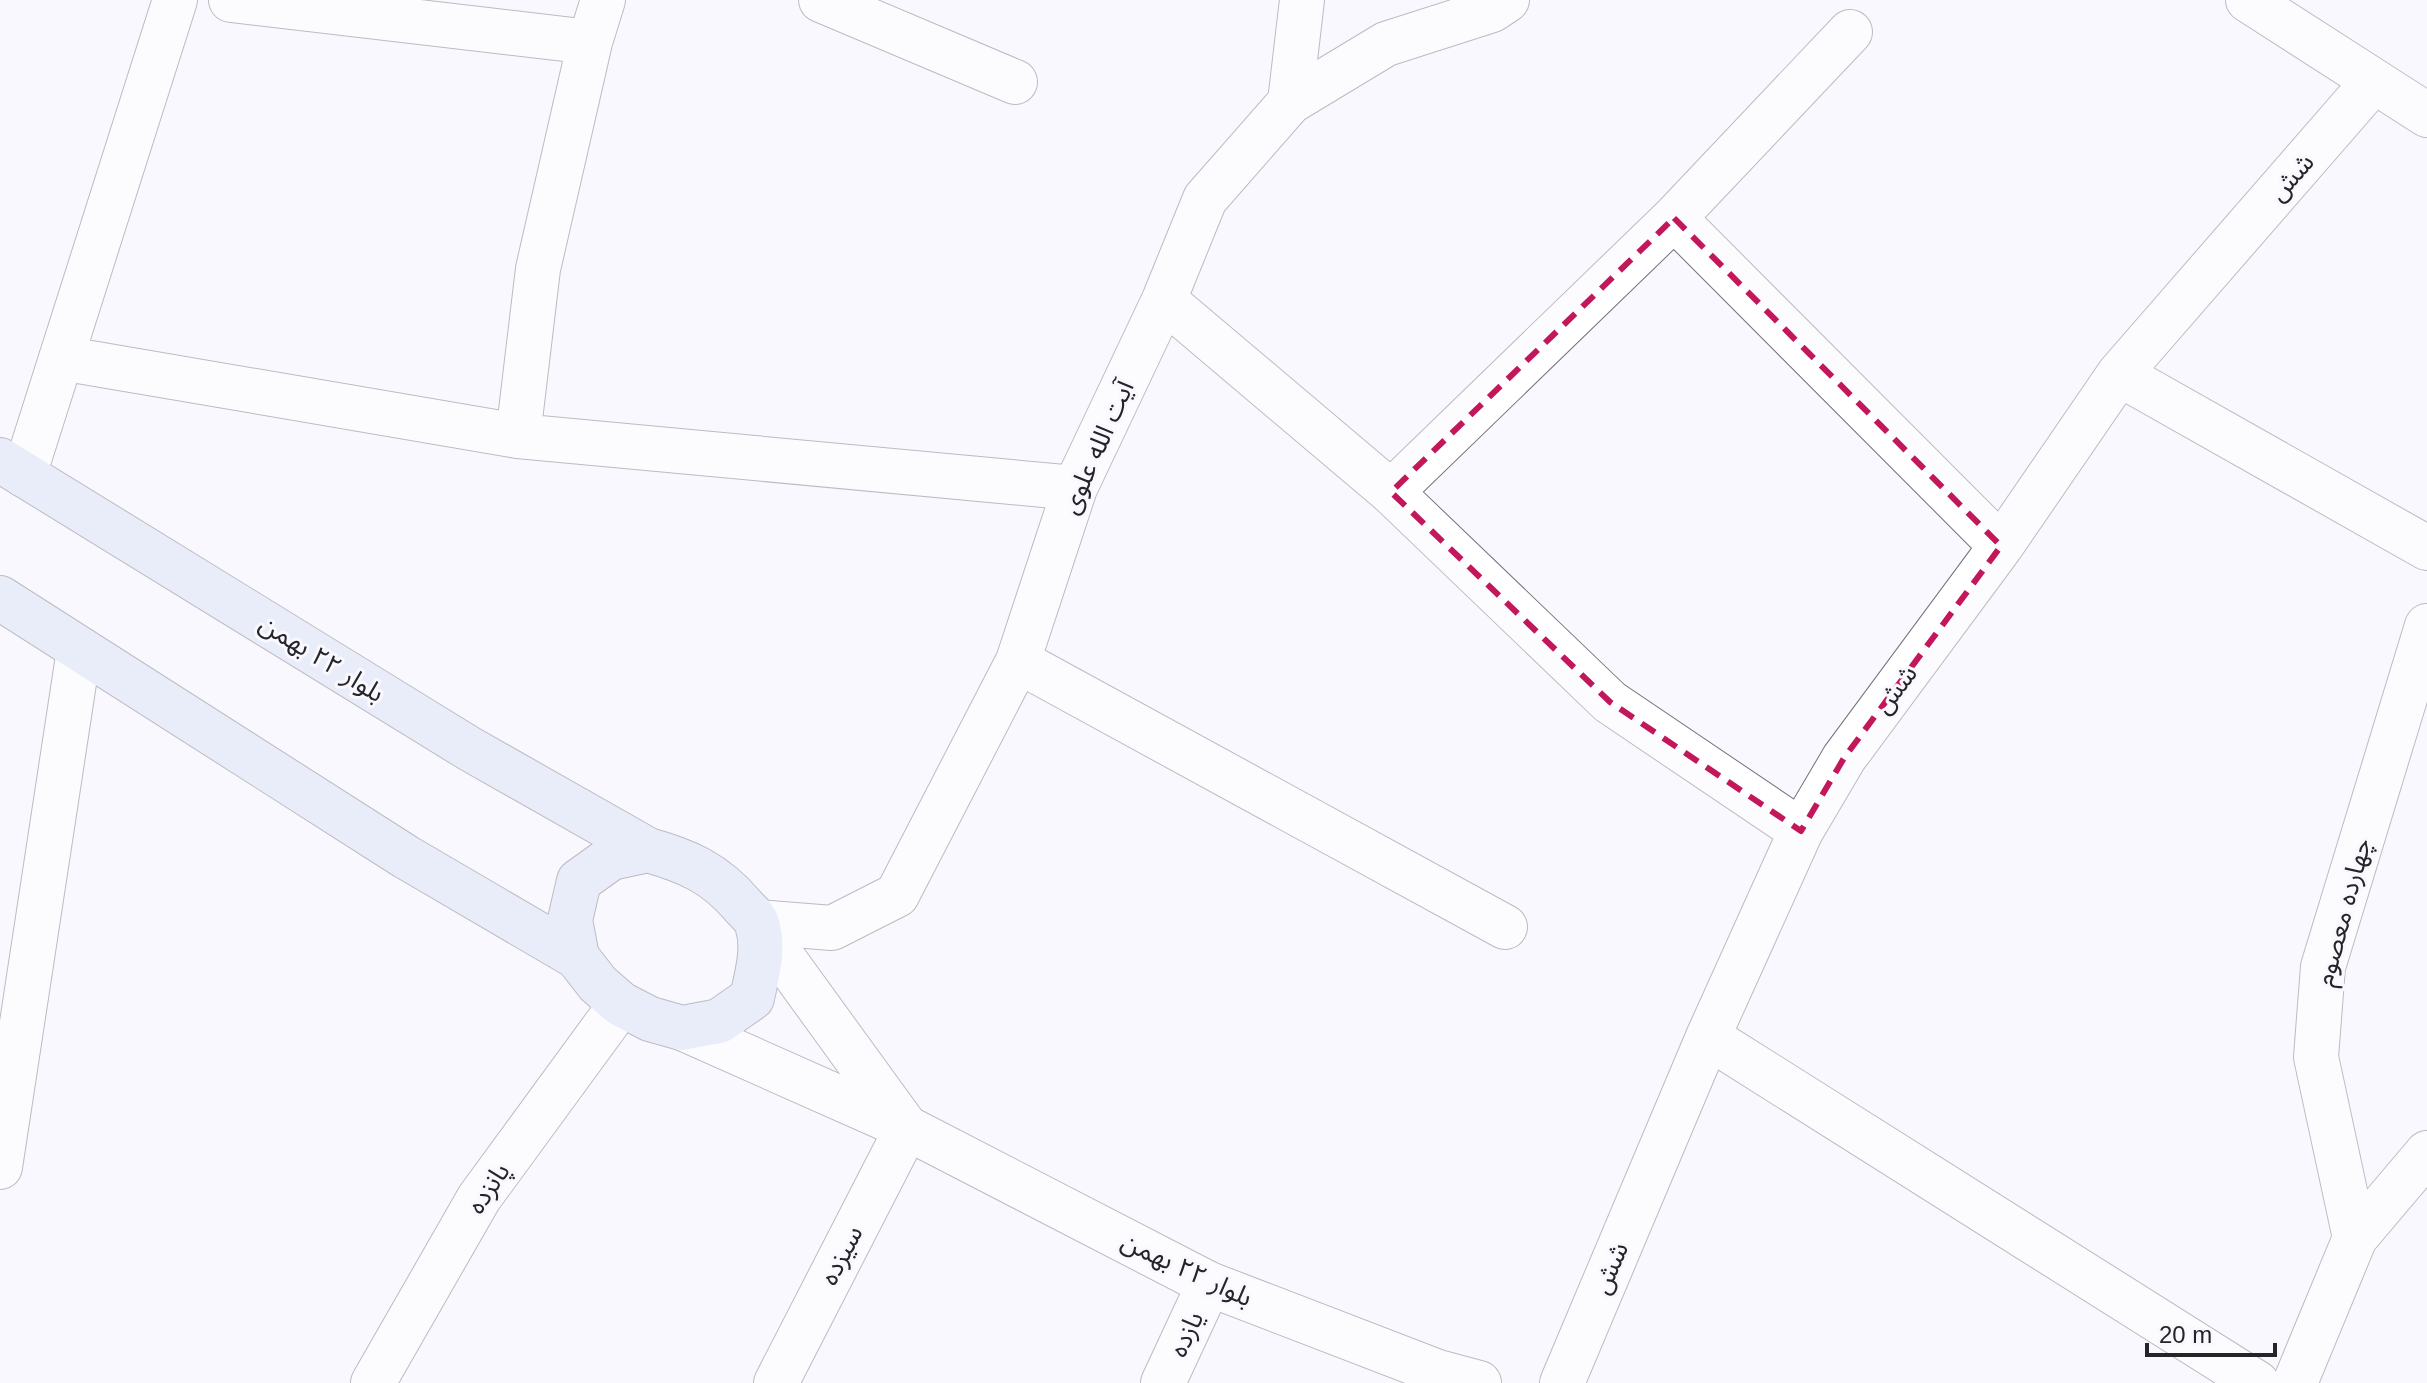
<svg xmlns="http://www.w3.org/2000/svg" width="2427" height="1383" font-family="Helvetica,'Noto Sans Arabic',sans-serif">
	<rect width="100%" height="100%" fill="#f9f8fe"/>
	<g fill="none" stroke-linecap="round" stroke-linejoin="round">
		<g stroke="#74727a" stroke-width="46">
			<path id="minor" d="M231 0 590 42
				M821 0 1015 82
				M2248 0 2427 115
				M1290 102 1302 0
				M1674 218 1850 32
				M1164 300 1391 492 1674 218 2001 546
				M61 358 518 436 1075 488
				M2119 374 2427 548
				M518 436 538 269 590 42 603 0
				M24 475 175 0
				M1391 492 1610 702 1801 831
				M1018 661 1505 927
				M757 922 832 928 897 895 1018 661 1075 488 1164 300 1205 199 1290 102 1386 44 1492 10 1507 0
				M1708 1037 2257 1383
				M0 1167 79 650
				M2355 1238 2427 1153
				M373 1383 479 1198 621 1004
				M776 1383 907 1128
				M1163 1383 1209 1284
				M1562 1383 1708 1037 1801 831 1844 758 2001 546 2119 374 2373 82
				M2295 1383 2355 1238 2316 1057 2323 967 2427 626"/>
		</g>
		<g stroke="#74727a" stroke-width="46">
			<path id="tertiary" d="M757 922 905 1126
				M682 1028 907 1128 1209 1284 1438 1372 1479 1383"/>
		</g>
		<g stroke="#74727a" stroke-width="46">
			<path id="secondary" d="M0 460 470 749 648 850
				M0 598 406 857 577 957
				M648 850C687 861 715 873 742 905 747 911 755 917 757 924 765 949 757 974 752 998L719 1021 682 1028 650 1019 621 1004 598 984 577 957 570 920 579 881 611 858Z"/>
		</g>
		<use href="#minor" stroke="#fff" stroke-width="44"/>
		<use href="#tertiary" stroke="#fff" stroke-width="44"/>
		<use href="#secondary" stroke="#d5def3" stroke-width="44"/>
	</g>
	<path d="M0 0H2427V1383H0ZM1674 218 2001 546 1844 758 1801 831 1610 702 1391 492Z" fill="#f9f8fe" fill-opacity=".55" fill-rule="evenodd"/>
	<path fill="none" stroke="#c2185b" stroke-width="6" stroke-dasharray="16 10" stroke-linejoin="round" d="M1674 218 2001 546 1844 758 1801 831 1610 702 1391 492Z"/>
	<g text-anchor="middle" stroke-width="6" stroke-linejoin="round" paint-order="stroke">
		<g font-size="26" fill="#252428" stroke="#f9f8fe">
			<text transform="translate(2291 177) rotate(-49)" y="9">شش</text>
			<text transform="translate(1097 447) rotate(-66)" y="9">آیت الله علوی</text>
			<text transform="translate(322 658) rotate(32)" y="9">بلوار ۲۲ بهمن</text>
			<text transform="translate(1895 689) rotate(-53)" y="9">شش</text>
			<text transform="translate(2343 912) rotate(-75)" y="9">چهارده معصوم</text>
			<text transform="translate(488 1188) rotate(-56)" y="9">پانزده</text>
			<text transform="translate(841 1255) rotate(-63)" y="9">سیزده</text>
			<text transform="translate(1610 1268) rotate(-67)" y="9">شش</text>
			<text transform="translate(1187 1269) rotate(25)" y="9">بلوار ۲۲ بهمن</text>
			<text transform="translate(1186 1334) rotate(-65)" y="9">یازده</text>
		</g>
	</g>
	<path d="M2147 1343v12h128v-12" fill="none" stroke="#252428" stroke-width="4"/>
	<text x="2159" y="1343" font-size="24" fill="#252428" stroke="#f9f8fe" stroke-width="6" paint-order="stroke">20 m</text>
</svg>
